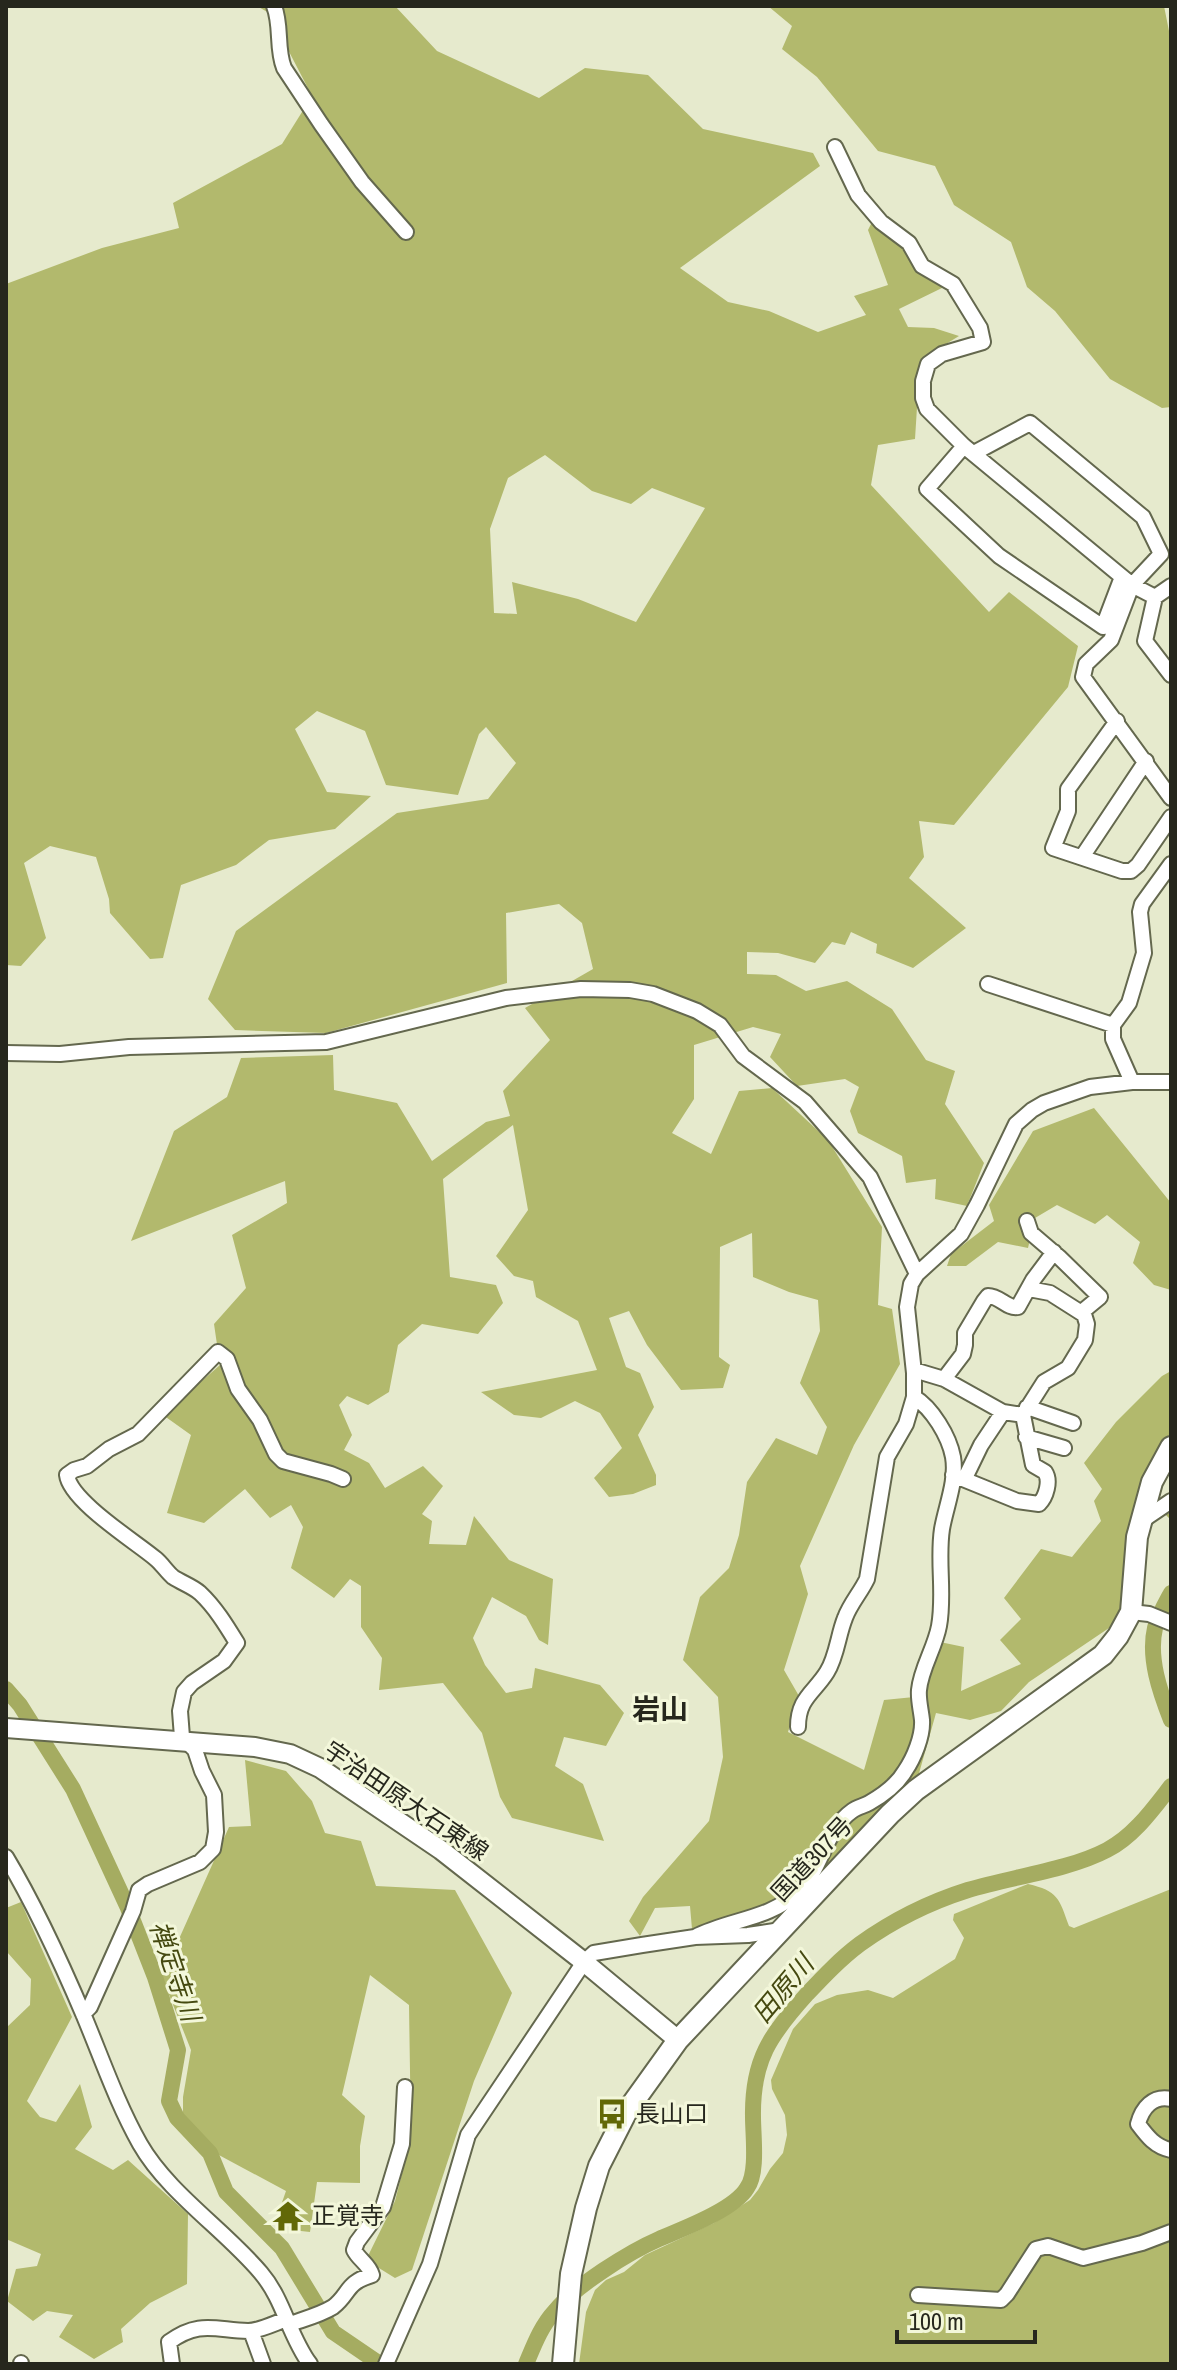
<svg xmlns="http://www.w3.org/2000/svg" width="1177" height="2370" font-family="'Archivo Narrow','Noto Sans JP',sans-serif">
	<rect width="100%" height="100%" fill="#e6eacd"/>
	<path fill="#b2b96d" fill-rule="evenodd" d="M257 6H395L437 51 539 98 585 68 648 75 703 129 813 153 820 166 680 268 728 302 769 311 818 332 866 315 854 296 888 285 868 230 873 220 904 246 916 267 944 287 899 309 908 327 934 328 959 336 920 360 915 439 878 445 871 485 989 612 1009 592 1078 646 1068 687 954 825 919 821 924 857 909 878 966 928 913 968 876 953 877 944 851 932 845 945 832 942 815 963 778 953 747 952V974L776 975 806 991 847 981 892 1009 926 1060 955 1071 945 1104 984 1163 967 1206 935 1199 936 1179 906 1183 902 1156 858 1133 850 1111 859 1087 845 1079 797 1086 770 1057 781 1034 753 1027 694 1045V1099L672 1133 711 1154 739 1091 772 1088 828 1140 882 1227 878 1305 892 1309 900 1364 854 1445 800 1566 808 1594 784 1670 799 1696 788 1732 864 1770 884 1700 914 1697 940 1642 964 1647 961 1691 1021 1664 1000 1640 1021 1619 1004 1598 1041 1549 1072 1557 1101 1521 1094 1501 1102 1489 1084 1463 1116 1422 1162 1376 1171 1371V1438L1123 1607 1109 1628 1029 1682 1001 1711 970 1720 936 1713 916 1784 821 1875 767 1918 692 1929 690 1906 655 1908 640 1936 629 1921 643 1897 709 1821 723 1757 718 1697 683 1660 700 1597 729 1568 739 1535 747 1482 776 1438 817 1455 827 1427 800 1383 820 1331 818 1300 789 1292 753 1277 752 1233 720 1247 719 1357 730 1365 723 1388 681 1390 647 1345 629 1311 609 1318 626 1367 640 1373 654 1407 638 1435 656 1475V1485L633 1494 609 1497 594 1478 622 1448 600 1413 575 1401 541 1418 514 1415 481 1392 597 1370 578 1321 536 1297 533 1281 514 1276 496 1256 528 1210 513 1125 443 1179 450 1277 496 1285 503 1303 478 1334 422 1324 398 1345 389 1392 368 1405 347 1396 339 1405 352 1435 344 1450 369 1463 385 1488 423 1466 443 1486 422 1514 432 1521 429 1544 466 1545 474 1516 509 1560 553 1579 548 1645 539 1640 526 1616 492 1597 473 1638 485 1665 506 1693 532 1688 535 1668 600 1685 624 1713 606 1746 564 1737 555 1766 583 1784 604 1841 512 1818 500 1797 482 1733 443 1683 379 1690 382 1658 361 1627V1586L350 1579 334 1598 291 1568 303 1527 291 1505 270 1518 245 1489 204 1523 167 1513 191 1435 163 1415 220 1365 214 1324 246 1288 232 1235 287 1203 285 1181 131 1241 174 1131 227 1097 241 1058 333 1055 334 1090 397 1103 432 1161 486 1122 510 1116 503 1091 550 1040 525 1008 593 969 582 923 559 904 506 913 507 983 326 1033 235 1030 208 999 236 931 397 813 488 799 516 763 486 727 479 734 458 795 386 785 365 731 317 711 295 729 327 792 371 796 335 829 269 840 236 865 181 885 163 958 150 959 110 913 109 899 96 857 50 846 24 863 46 938 21 966 6 965V284L102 248 179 228 173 203 282 144 312 96 269 13ZM545 455 592 491 631 504 652 488 705 508 636 622 578 599 512 582 517 614 494 613 490 529 508 478Z
		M768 6H1164L1171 41V407L1162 408 1110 379 1055 311 1027 287 1011 242 954 205 935 166 878 151 817 77 782 49 792 26Z
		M1094 1108 1171 1203V1290L1154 1285 1133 1263 1140 1242 1107 1215 1095 1224 1057 1205 1035 1218 1028 1248 998 1242 966 1266H947L951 1254 994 1221 989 1205 1033 1131Z
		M245 1760 286 1771 312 1801 325 1833 361 1841 376 1886 455 1890 512 1993 474 2081 412 2270 395 2278 366 2260 395 2201 411 2138 409 2005 370 1975 342 2095 365 2116 360 2146V2183L317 2182 310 2232 292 2230 279 2211 286 2191 217 2154 183 2116V2097L191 2050 162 1977 229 1827 251 1826Z
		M1028 1884C1058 1891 1059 1898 1069 1926L1074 1928 1171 1889V2364H579L586 2312 595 2290 606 2280 624 2272 645 2255 714 2223 750 2200 758 2190 770 2169 783 2153 787 2135 785 2115 772 2089 771 2080 793 2029 815 2004 837 1995 868 1990 893 1998 955 1959 964 1938 953 1920 954 1914Z
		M21 1902 72 2017 27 2101 40 2117 56 2122 80 2084 92 2127 75 2149 113 2170 128 2160 188 2214 187 2284 150 2303 121 2329 123 2342 94 2359 59 2337 73 2315 47 2311 33 2321 7 2301 16 2269 37 2266 41 2254 6 2239V2028L30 2005 31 1979 7 1952 6 1908Z"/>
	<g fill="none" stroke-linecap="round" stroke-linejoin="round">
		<path stroke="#a5ac61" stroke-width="3" d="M1165 1512 1171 1518"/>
		<path stroke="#a5ac61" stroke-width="16" d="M1171 1593C1165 1604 1158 1616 1155 1628 1148 1658 1160 1692 1171 1720
			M6 1689 20 1705 73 1789 128 1908 155 1977 178 2050 169 2101 177 2118 210 2153 226 2192 282 2248 333 2332 380 2364
			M526 2364C534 2345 541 2326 555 2311 575 2286 629 2252 659 2239 682 2229 734 2210 747 2188 758 2173 753 2136 753 2117 752 2060 770 2035 807 1994 824 1976 840 1959 860 1944 892 1921 930 1902 968 1890 1011 1877 1069 1870 1107 1850 1134 1836 1153 1809 1171 1786"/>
		<g stroke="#64684e" stroke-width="18">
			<path id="minor" d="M274 6C282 26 276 48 284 68L321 124 362 182 406 232
				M835 147 858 195 881 222 909 243 922 266 953 284 980 328 983 342 942 354 928 364 923 381V398L927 409 964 446 1132 585 1155 597
				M964 446 927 489 999 556 1103 627 1122 577
				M974 453 1030 423 1143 517 1161 554 1132 585 1111 640 1086 664 1083 677 1171 798
				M1171 586 1155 597 1145 641 1171 675
				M1117 721 1068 789V811L1053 848 1122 871H1131L1138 865 1171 817
				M1082 857 1146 761
				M988 984 1113 1025
				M6 1053 60 1054 129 1047 326 1042 506 998 581 989 630 990 653 994 697 1011 720 1025 743 1056 805 1102 870 1177 917 1274
				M1132 1082 1113 1039V1025L1129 1003 1144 953 1140 912 1142 904 1171 864
				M1029 1289 1050 1293 1083 1314
				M914 1370 944 1379 1003 1412 1023 1415
				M944 1379 963 1354 965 1345V1333L984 1301 988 1296C1000 1296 1007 1309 1018 1307L1033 1280 1054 1252
				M1027 1407 1073 1423
				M1026 1437 1064 1448
				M953 1475 1017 1501 1039 1504C1046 1497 1051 1481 1045 1472L1033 1465 1023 1415 1044 1382 1068 1368 1085 1340 1087 1324 1083 1311 1100 1297 1059 1257 1031 1233 1027 1221
				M965 1478 981 1445 1003 1412
				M1143 1520 1171 1501
				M1131 1612 1149 1614 1171 1623
				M798 1727C798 1698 814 1693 827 1672 837 1656 838 1635 845 1618 850 1604 861 1592 867 1579L887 1457 906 1424 914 1397V1373L907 1307 911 1284 917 1274 961 1234 977 1205 1016 1124 1032 1110 1044 1103 1090 1087 1132 1082H1171
				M6 1857C36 1907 61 1962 84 2016 102 2059 117 2103 140 2144 168 2193 225 2230 261 2273 284 2300 289 2336 310 2364
				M695 1937C729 1919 770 1920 799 1891 822 1869 825 1830 852 1811 857 1807 864 1806 869 1803 883 1795 897 1785 905 1771 914 1758 923 1736 922 1720 921 1710 918 1699 919 1690 921 1668 935 1648 939 1626 945 1594 937 1561 942 1529 946 1506 957 1481 953 1457 949 1436 932 1408 914 1397
				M83 2014 90 2007 133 1911 139 1890 148 1884 200 1862 213 1849 216 1832 214 1795 202 1771 195 1750 182 1737 180 1711 184 1692 192 1683 224 1661 237 1643C226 1625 215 1607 200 1593 192 1586 182 1583 173 1577 167 1572 162 1564 156 1559 136 1542 70 1501 67 1475L74 1470 87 1466 109 1449 138 1434 218 1352 227 1359 238 1389 260 1420 276 1454 283 1461 331 1474 343 1479
				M1171 2099C1153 2095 1142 2108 1138 2124 1147 2136 1155 2147 1171 2150
				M918 2295 1001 2300 1007 2294 1036 2249 1048 2246 1083 2258 1142 2243 1171 2232
				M251 2331 263 2364
				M21 2364V2363
				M172 2364 169 2342C199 2320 215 2330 248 2331 259 2331 273 2324 284 2320L290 2324C304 2319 320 2315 333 2307 350 2294 345 2283 372 2275 369 2264 359 2260 354 2250L357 2242 383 2207 402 2144 405 2087
				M386 2364 430 2264 468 2135 584 1962 594 1953 642 1945 695 1937 748 1935 781 1930"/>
		</g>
		<g stroke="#64684e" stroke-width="22">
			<path id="major" d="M6 1728 255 1747 290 1754 320 1768 441 1850 584 1962 678 2040"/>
		</g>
		<g stroke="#64684e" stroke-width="24">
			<path id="highway" d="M563 2364 571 2274 586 2208 599 2166 627 2111 678 2040 890 1814 916 1790 1103 1655 1118 1636 1131 1612 1137 1537 1152 1482 1171 1447"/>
		</g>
		<use href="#minor" stroke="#fff" stroke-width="14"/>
		<use href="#major" stroke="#fff" stroke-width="18"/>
		<use href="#highway" stroke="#fff" stroke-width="20"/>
	</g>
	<defs>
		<g id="bus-bare" transform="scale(2.4)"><path d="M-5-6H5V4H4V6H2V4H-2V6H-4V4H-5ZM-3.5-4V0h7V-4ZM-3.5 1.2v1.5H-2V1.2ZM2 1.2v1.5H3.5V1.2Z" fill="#626807" stroke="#f3f7da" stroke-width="2.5" paint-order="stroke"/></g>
		<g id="temple-bare" transform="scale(2.4)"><path d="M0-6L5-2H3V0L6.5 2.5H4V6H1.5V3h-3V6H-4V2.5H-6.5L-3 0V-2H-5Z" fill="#626807" stroke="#f3f7da" stroke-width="2.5" paint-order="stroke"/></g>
	</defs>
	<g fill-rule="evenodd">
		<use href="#bus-bare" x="612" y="2114"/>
		<use href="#temple-bare" x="288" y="2216"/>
	</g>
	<g text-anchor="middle" stroke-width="6" stroke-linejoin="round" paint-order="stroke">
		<g font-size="24" fill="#26271d" stroke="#f3f7da">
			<text transform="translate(406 1801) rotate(34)" y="8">宇治田原大石東線</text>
			<text transform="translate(812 1859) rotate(-47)" y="8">国道307号</text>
		</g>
		<g font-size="24" fill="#26271d" stroke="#f3f7da" text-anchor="start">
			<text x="636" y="2122">長山口</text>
			<text x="312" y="2224">正覚寺</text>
		</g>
		<g font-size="26" font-style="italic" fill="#454910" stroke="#f3f7da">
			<text transform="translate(175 1971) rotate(71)" y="9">禅定寺川</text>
			<text transform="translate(783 1989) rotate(-50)" y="9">田原川</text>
		</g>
		<g font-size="28" font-weight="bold" fill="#26271d" stroke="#f3f7da">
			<text x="660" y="1719">岩山</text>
		</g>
	</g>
	<rect width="1177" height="2370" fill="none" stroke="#26271d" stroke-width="16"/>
	<path d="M897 2330v12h138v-12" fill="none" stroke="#26271d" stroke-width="4"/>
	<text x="909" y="2330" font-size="24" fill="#26271d" stroke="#f3f7da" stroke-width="6" paint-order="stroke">100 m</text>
</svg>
